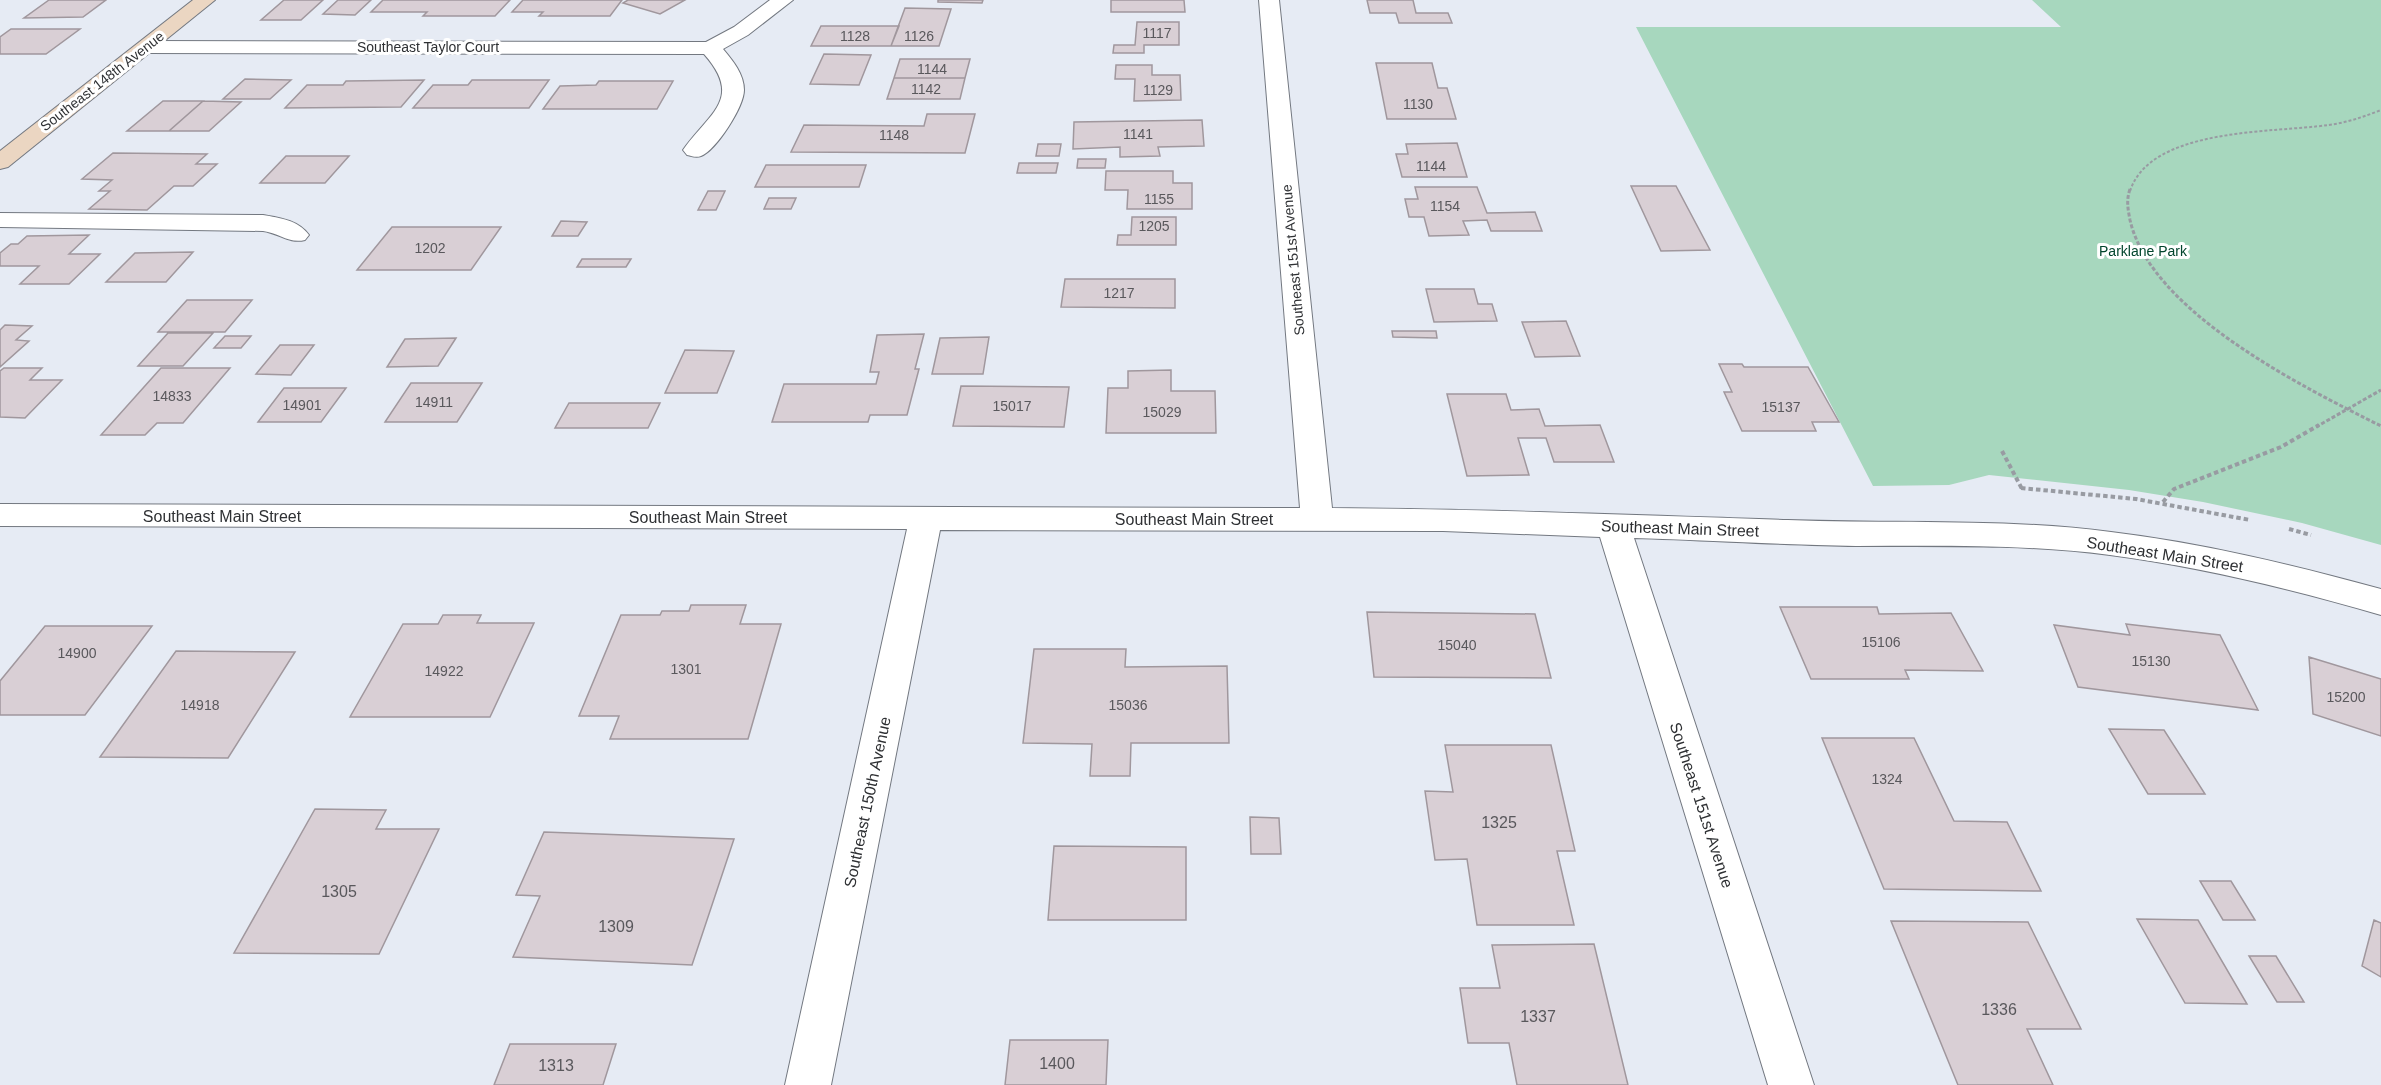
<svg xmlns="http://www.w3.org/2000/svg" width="2381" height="1085" font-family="Arial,sans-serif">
	<rect width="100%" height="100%" fill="#e6ebf4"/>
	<path fill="#a7d7be" d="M2032 0H2381V545L2302 523 2203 502 2129 490 1989 475 1949 485 1873 486 1636 27H2061Z"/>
	<path fill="#d9cfd5" stroke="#a0979d" stroke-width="1.5" d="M49 0H106L83 17 24 18Z
		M284 0H323L301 20H261Z
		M338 0H371L355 15 323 14Z
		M383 0H510L495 16H423L427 12H371Z
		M523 0H622L610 16H539L543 12H512Z
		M628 0H685L660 14 623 3Z
		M938 0H983L982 3 938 2Z
		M1111 0H1184L1185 12H1111Z
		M1367 0H1413L1416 13H1448L1452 23H1399L1396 13H1370Z
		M905 8 951 9 939 46H891Z
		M1137 22H1179V45H1144V53H1113L1114 45H1135Z
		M821 26H899L891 46H811Z
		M11 29H80L46 54H0V37Z
		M824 54 871 55 859 85 810 84Z
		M900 59H970L965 78H894Z
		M1376 63H1432L1438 88H1447L1456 119H1387Z
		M1116 65H1152V75H1180L1181 100 1134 101 1135 79H1115Z
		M894 78H965L960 99H887Z
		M245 79 291 80 270 99H223Z
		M424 80 401 107 285 108 307 85H343L346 81Z
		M472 80H549L529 108H413L433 85H468Z
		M599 81H673L657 109H543L560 86 596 85Z
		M163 101H203L169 131H127Z
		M203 101 241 102 209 131H169Z
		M927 114H975L965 153 791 152 804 125 924 126Z
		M1202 120 1204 146 1158 147 1160 156 1120 157V147L1073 149 1074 122Z
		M1457 143 1467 177H1402L1396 154H1408L1406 144Z
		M1038 144H1061L1059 156H1036Z
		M113 153 207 154 196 164H217L193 186H174L147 210 89 209 110 191H99L112 180 82 179Z
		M286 156H349L325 183H260Z
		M1078 159H1106L1105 168H1077Z
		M1019 163H1058L1056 173H1017Z
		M766 165H866L859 187H755Z
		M1106 171H1173V183H1192V209H1127L1128 190H1105Z
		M1631 186H1676L1710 250 1661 251Z
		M1415 187H1477L1487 213 1535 212 1542 231H1491L1487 220 1463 221 1469 235 1429 236 1424 217H1409L1405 199H1418Z
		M708 191H725L716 210H698Z
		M769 198H796L791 209H764Z
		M1132 217H1176V245H1117L1118 235H1131Z
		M561 221 587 222 578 236H552Z
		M392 227H501L471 270H357Z
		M89 235 69 254H100L69 284H20L39 266H0V253L11 244H18L27 236Z
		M193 252 166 282H106L135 253Z
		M582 259H631L626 267H577Z
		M1065 279H1175V308L1061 307Z
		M1426 289H1474L1478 304H1492L1497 321 1434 322Z
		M187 300H252L225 332H158Z
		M1566 321 1580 356 1535 357 1522 322Z
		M5 325 32 326 16 340 29 341 0 367V330Z
		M1392 331H1436L1437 338 1393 337Z
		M168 333H213L183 366H138Z
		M924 334 915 369H919L907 415H870L868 422H772L784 384H876L879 372H870L877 335Z
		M225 336H251L241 348H214Z
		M989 337 983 374H932L940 338Z
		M456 338 438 366 387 367 405 339Z
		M280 345H314L291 375 256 374Z
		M685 350 734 351 717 393H665Z
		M1719 364H1742L1744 367H1808L1839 422H1812L1816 431H1742L1724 392H1732Z
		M4 368H42L30 380H62L25 418 0 417V371Z
		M161 368H230L183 423H157L145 435H101Z
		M1171 370V391H1215L1216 433H1106L1108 388H1128V371Z
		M411 383H482L457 422H385Z
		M961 386 1069 387 1064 427 953 426Z
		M284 388H346L321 422H258Z
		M1447 394H1506L1511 410 1539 409 1545 426 1600 425 1614 462H1554L1546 438H1518L1529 475 1467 476Z
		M569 403H660L648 428H555Z
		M691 605H746L740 624H781L748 739H610L619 716H579L621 615H660L662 611H689Z
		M1780 607H1877L1879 614 1951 613 1983 671 1905 670 1909 679H1811Z
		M1367 612 1535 614 1551 678 1374 677Z
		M443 615H481L477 623H534L490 717H350L403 624H438Z
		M2126 624 2220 635 2258 710 2078 687 2054 625 2130 635Z
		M45 626H152L85 715H0V681Z
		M1034 649H1126L1125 667 1227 666 1229 743H1131L1130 776H1090L1092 744 1023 743Z
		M176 651 295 652 228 758 100 757Z
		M2309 657 2381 679V736L2313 714Z
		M2109 729 2164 730 2205 794H2148Z
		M1822 738H1914L1954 821 2007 822 2041 891 1884 889Z
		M1445 745H1551L1575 851H1557L1574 925H1477L1467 859 1435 860 1425 791 1453 792Z
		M315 809 386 810 376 829H439L379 954 234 953Z
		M1250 817 1279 818 1281 854H1251Z
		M544 832 734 839 692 965 513 957 540 896 516 895Z
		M1054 846 1186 847V920H1048Z
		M2200 881H2231L2255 920H2223Z
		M2137 919 2198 920 2247 1004 2185 1003Z
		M2374 920 2381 923V977L2362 966Z
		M1891 921 2028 922 2081 1029H2027L2053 1085H1958Z
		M1594 944 1628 1085H1517L1509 1043H1468L1460 988H1500L1492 945Z
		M2249 956H2276L2304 1002H2277Z
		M1010 1040H1108L1106 1085H1005Z
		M510 1044H616L603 1085H494Z"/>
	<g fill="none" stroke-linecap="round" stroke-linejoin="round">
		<g stroke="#737880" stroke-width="2">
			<path id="service" d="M0 213 263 215C280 218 298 220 309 235L305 240C289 244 279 233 263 231L0 227Z"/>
		</g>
		<g stroke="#737880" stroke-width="2">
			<path id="minor" d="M770 0H793L748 35 723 49C733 61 744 74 744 90 744 107 716 150 701 156 696 158 692 156 687 155L683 150C709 113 744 99 704 54L146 53 139 51 136 47 139 43 146 41 706 42 734 27Z
				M1259 0H1279L1332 508C1484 509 1636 515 1788 520 1896 524 2004 518 2111 532 2203 543 2293 565 2381 589V615C2292 589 2202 567 2110 555 2026 544 1941 546 1856 546 1782 545 1708 540 1634 538L1814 1085H1768L1600 537 1443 531 940 530 831 1085H785L907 529 0 526V504L1300 508Z"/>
		</g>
		<g stroke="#737880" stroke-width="2">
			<path id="secondary" d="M193 0H215L8 167 0 169V151Z"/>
		</g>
		<path stroke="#989ba2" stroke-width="2" stroke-dasharray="3 2" stroke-linecap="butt" d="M2130 191C2151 127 2274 133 2328 125 2346 123 2363 117 2381 110"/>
		<path stroke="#989ba2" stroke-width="3" stroke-dasharray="4 2" stroke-linecap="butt" d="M2130 189C2126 201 2128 209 2130 220 2151 312 2303 387 2381 426
			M2316 427 2381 390"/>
		<path stroke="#989ba2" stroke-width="4" stroke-dasharray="4.5 3" stroke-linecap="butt" d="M2002 451 2022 489
			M2021 488 2136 499 2250 520
			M2163 502 2174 489 2281 447 2319 425
			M2289 529 2311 535"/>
		<use href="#service" fill="#fff" fill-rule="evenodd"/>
		<use href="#minor" fill="#fff" fill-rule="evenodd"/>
		<use href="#secondary" fill="#ebd6c2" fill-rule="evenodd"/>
	</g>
	<g text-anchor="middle" stroke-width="6" stroke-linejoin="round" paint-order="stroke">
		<g font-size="14" fill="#59585c">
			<text x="1157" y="38">1117</text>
			<text x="855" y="41">1128</text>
			<text x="919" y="41">1126</text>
			<text x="932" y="74">1144</text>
			<text x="926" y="94">1142</text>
			<text x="1158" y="95">1129</text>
			<text x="1418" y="109">1130</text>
			<text x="1138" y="139">1141</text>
			<text x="894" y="140">1148</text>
			<text x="1431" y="171">1144</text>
			<text x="1159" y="204">1155</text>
			<text x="1445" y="211">1154</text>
			<text x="1154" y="231">1205</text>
			<text x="430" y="253">1202</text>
			<text x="1119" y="298">1217</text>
			<text x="172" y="401">14833</text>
			<text x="434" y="407">14911</text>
			<text x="302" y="410">14901</text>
			<text x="1012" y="411">15017</text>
			<text x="1781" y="412">15137</text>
			<text x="1162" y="417">15029</text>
			<text x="1881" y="647">15106</text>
			<text x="1457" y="650">15040</text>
			<text x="77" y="658">14900</text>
			<text x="2151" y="666">15130</text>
			<text x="686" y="674">1301</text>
			<text x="444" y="676">14922</text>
			<text x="2346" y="702">15200</text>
			<text x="200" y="710">14918</text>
			<text x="1128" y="710">15036</text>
			<text x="1887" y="784">1324</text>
		</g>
		<g font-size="14" fill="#2e3033" stroke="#fff">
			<text x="428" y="52">Southeast Taylor Court</text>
			<text transform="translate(102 81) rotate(-38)" y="5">Southeast 148th Avenue</text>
			<text transform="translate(1293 260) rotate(-95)" y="5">Southeast 151st Avenue</text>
		</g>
		<g font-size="14" fill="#02452d" stroke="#fff">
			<text x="2143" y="256">Parklane Park</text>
		</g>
		<g font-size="16" fill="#2e3033" stroke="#fff">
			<text x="222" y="522">Southeast Main Street</text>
			<text x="708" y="523">Southeast Main Street</text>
			<text x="1194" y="525">Southeast Main Street</text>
			<text transform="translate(1680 528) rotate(2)" y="6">Southeast Main Street</text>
			<text transform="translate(2165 554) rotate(9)" y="6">Southeast Main Street</text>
			<text transform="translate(867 802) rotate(-78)" y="6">Southeast 150th Avenue</text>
			<text transform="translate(1702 805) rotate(72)" y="6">Southeast 151st Avenue</text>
		</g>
		<g font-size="16" fill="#59585c">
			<text x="1499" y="828">1325</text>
			<text x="339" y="897">1305</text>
			<text x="616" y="932">1309</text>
			<text x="1999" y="1015">1336</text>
			<text x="1538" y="1022">1337</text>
			<text x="1057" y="1069">1400</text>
			<text x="556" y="1071">1313</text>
		</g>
	</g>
</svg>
